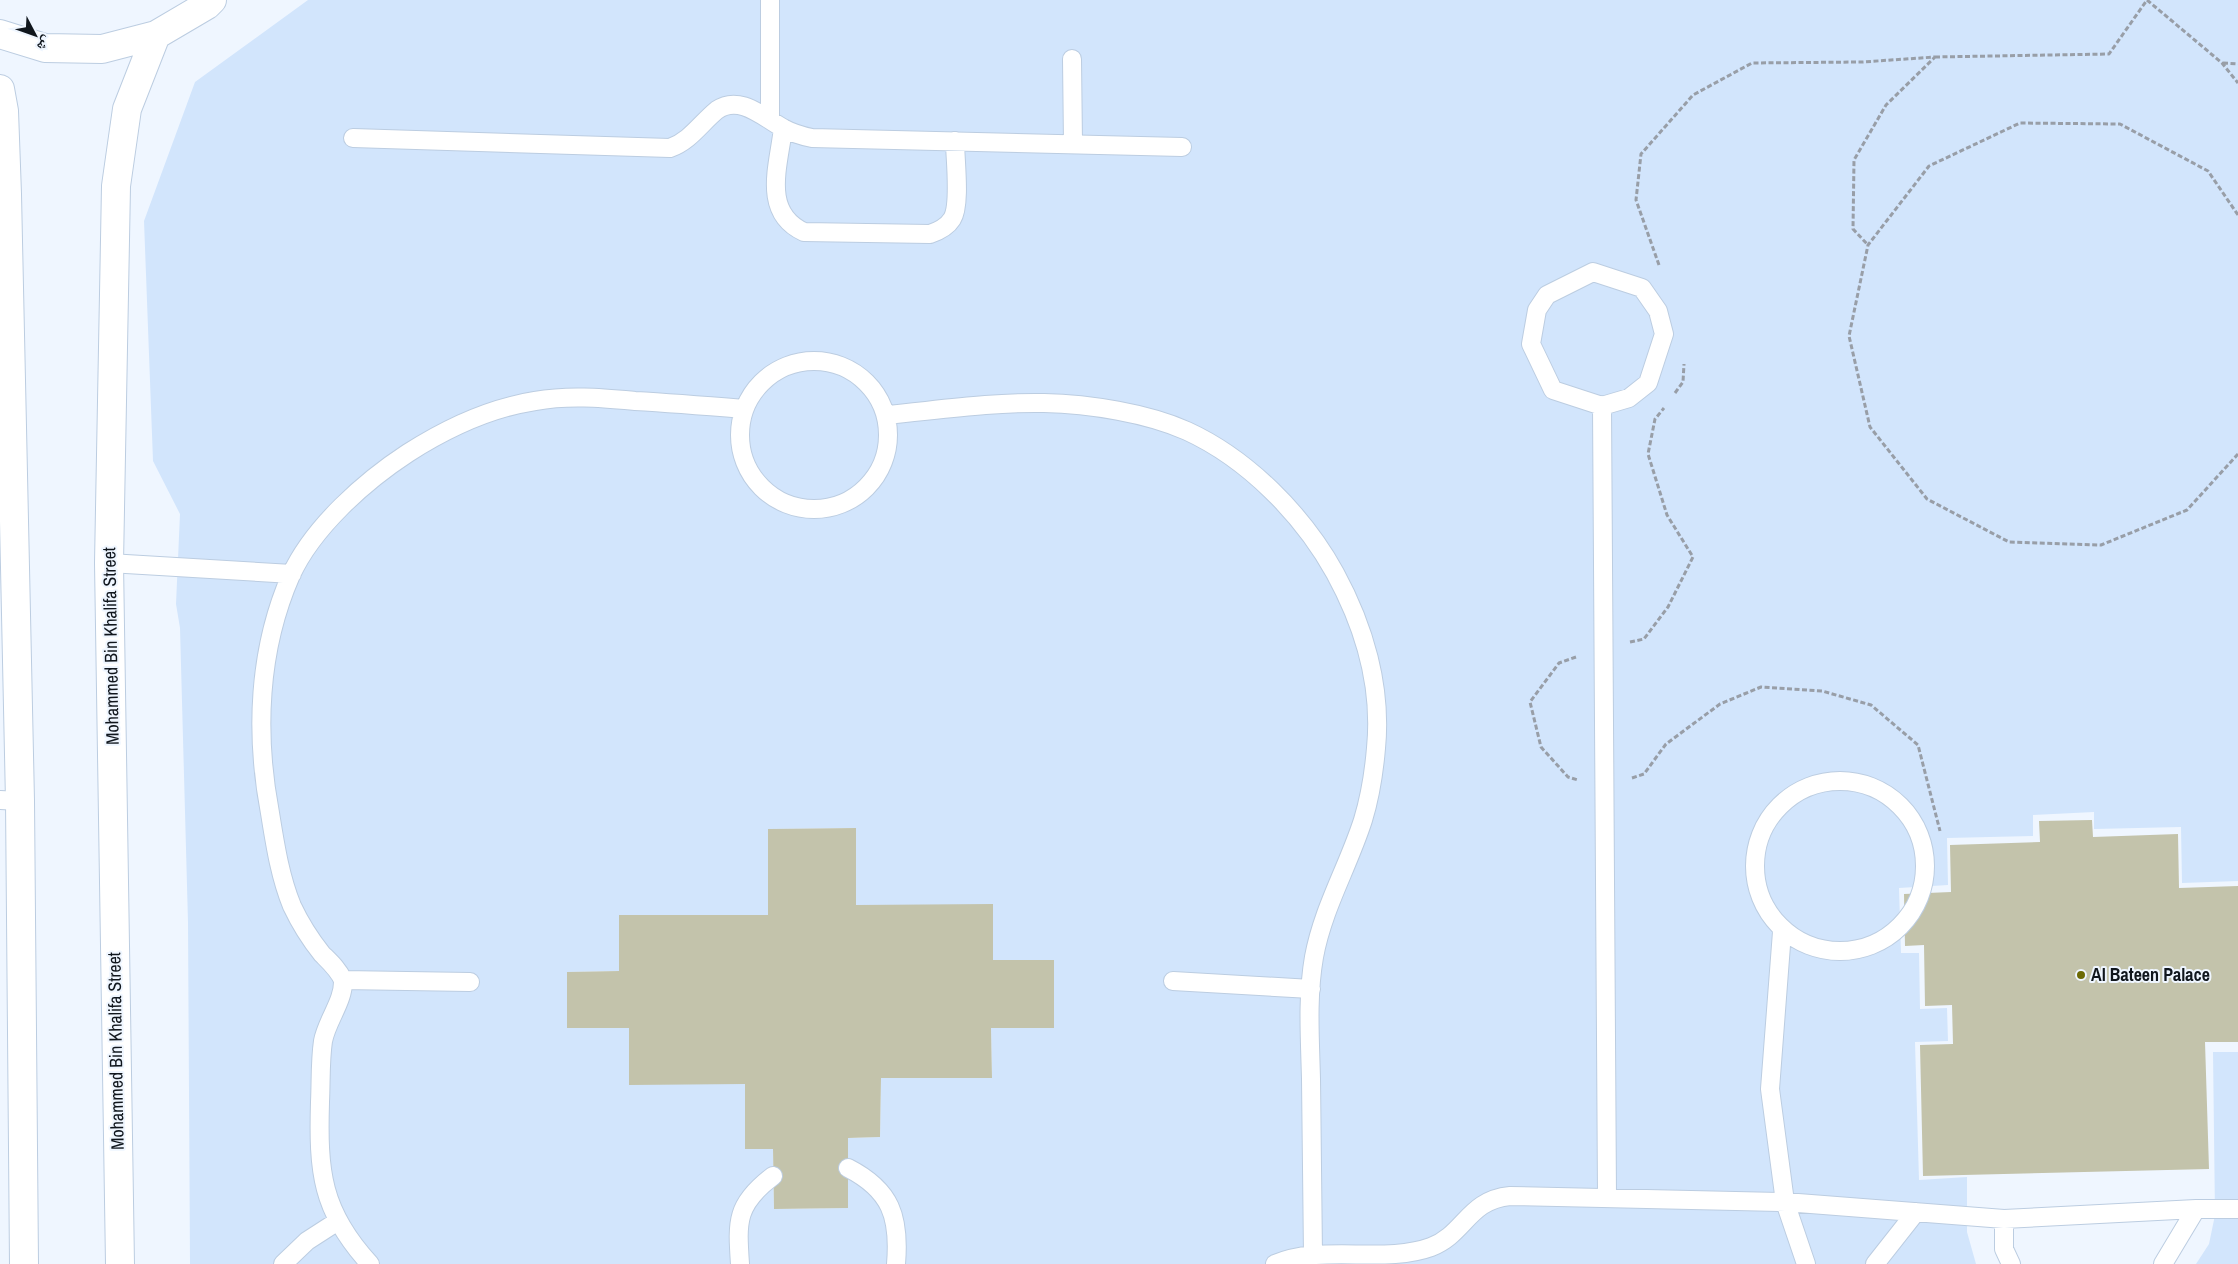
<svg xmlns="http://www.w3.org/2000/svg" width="2238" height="1264" font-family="'Archivo Narrow','Noto Naskh Arabic',sans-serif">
	<rect width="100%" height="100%" fill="#eff6ff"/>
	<path fill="#d2e5fc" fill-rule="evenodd" d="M308 0H2238V881L2182 883 2181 827 2094 829V812L2033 815V836L1947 838 1948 885 1899 888 1901 953H1919L1920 1009 1947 1008 1948 1041 1915 1042 1919 1180 1967 1177V1232L1976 1264H190L188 922 180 628 176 604 180 514 153 461 144 221 195 82ZM856 828V905H993V960H1054V1028H991L992 1077 881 1078 880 1137 848 1138V1208L774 1209 773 1149 745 1148V1084L629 1028H567V972L619 971V915H768V829Z
		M2213 1052H2238V1264H2196L2209 1244 2215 1215Z"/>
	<path fill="#c3c3ab" d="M2092 820 2093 837 2178 834 2179 888 2238 886V1042H2205L2209 1169 1923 1176 1920 1045 1953 1044 1952 1005 1925 1006 1924 945 1905 946 1904 894 1951 892 1950 845 2040 842 2039 821Z
		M856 828V905L993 904V960H1054V1028H991L992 1078H881L880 1137 848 1138V1208L774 1209 773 1149H745V1084L629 1085V1028H567V972L619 971V915H768V829Z"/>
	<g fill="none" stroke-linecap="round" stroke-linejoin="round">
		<g stroke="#bccde1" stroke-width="20">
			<path id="service" d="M770 0V120
				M1072 59 1073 144
				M783 128C779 165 761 212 804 232L930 234C939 231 947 227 952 219 961 205 955 159 955 141
				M353 138 670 148C690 141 701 123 717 110 740 94 764 118 783 128 792 133 802 136 812 138L1182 147
				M1593 272 1642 288 1658 311 1664 334 1648 383 1629 398 1602 406 1553 390 1531 344 1537 310 1547 295Z
				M740 435a74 74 0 1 1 148 0a74 74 0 1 1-148 0Z
				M1602 406 1607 1196
				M886 415C939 410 992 402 1044 403 1089 404 1147 413 1187 431 1248 459 1303 515 1335 573 1364 626 1382 687 1376 748 1374 772 1370 797 1363 820 1348 867 1323 908 1314 957 1307 997 1310 1039 1311 1079 1312 1138 1312 1197 1313 1256
				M109 563 292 574
				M1755 866a85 85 0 1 1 170 0a85 85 0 1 1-170 0Z
				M0 800 20 801
				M1782 932 1770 1089 1785 1202 1806 1264
				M343 980 470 982
				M1173 981 1311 989
				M848 1168C891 1190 900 1217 896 1264
				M2196 1209H2238
				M2004 1219V1249L2011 1264
				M283 1264 307 1241 338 1221
				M370 1264C321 1211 318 1171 320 1102 321 1082 320 1061 323 1041 327 1020 344 1001 343 980 338 969 330 962 322 954 310 939 300 923 292 906 280 877 275 844 270 813 255 734 258 650 291 575 313 527 365 481 408 453 447 428 490 408 535 401 569 395 601 398 635 401 671 403 708 406 744 409
				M740 1264C737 1221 736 1204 773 1176
				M1275 1264C1320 1244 1385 1264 1431 1247 1465 1234 1468 1200 1510 1196L1785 1202 2004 1219 2196 1209 2163 1264
				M1875 1264 1916 1212"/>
		</g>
		<g stroke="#bccde1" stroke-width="30">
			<path id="secondary" d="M0 34 45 48 102 49 156 35 207 5 212 0
				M0 89 4 111 7 194 20 801 24 1264
				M120 1264 109 563 116 186 127 109 156 35"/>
		</g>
		<path stroke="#989ea7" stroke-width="3" stroke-dasharray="5 2.5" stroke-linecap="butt" d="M1935 57 2109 54 2147 0 2222 63 2238 83
			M2223 63 2238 64
			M2238 215 2208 171 2120 124 2020 123 1929 166 1868 245 1849 336 1870 427 1927 499 2009 542 2101 545 2187 510 2238 454
			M1659 265 1636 200 1641 154 1693 95 1752 63 1862 62 1935 57 1886 105 1854 160 1853 229 1868 245
			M1675 393 1683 382 1684 364
			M1630 642 1644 639 1668 607 1693 557 1667 515 1648 454 1655 419 1664 408
			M1576 657 1559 663 1530 702 1541 747 1568 777 1578 780
			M1632 778 1644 774 1666 744 1720 704 1761 687 1822 691 1871 705 1918 745 1940 831"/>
		<use href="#service" stroke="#fff" stroke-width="18"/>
		<use href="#secondary" stroke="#fff" stroke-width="28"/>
	</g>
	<circle fill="#6c6a05" stroke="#eff6ff" stroke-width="2" cx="2081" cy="975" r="5"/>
	<g text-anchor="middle" stroke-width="4" stroke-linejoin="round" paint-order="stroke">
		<g font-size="18" fill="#10161d" stroke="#eff6ff">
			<text transform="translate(111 646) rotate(-91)" y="6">Mohammed Bin Khalifa Street</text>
			<text transform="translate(116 1051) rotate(-91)" y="6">Mohammed Bin Khalifa Street</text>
		</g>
		<g font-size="18" font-weight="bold" fill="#10161d" stroke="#eff6ff" text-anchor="start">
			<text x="2091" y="981">Al Bateen Palace</text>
		</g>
	</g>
	<g transform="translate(35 35) rotate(131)" stroke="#eff6ff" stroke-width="4" paint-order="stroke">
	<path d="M0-4L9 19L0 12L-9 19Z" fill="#10161d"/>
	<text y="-8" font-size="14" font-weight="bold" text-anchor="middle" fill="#10161d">ش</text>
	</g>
</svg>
